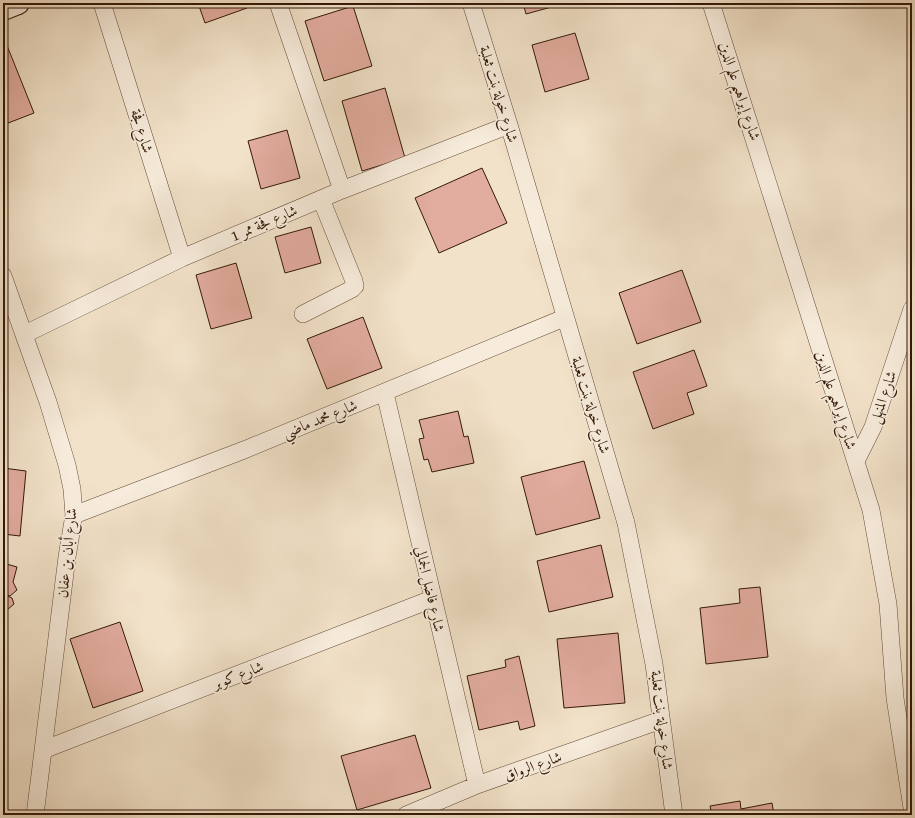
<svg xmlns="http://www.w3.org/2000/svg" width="915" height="818" font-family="'Gentium Book Plus',Amiri,serif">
	<rect width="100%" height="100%" fill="#f2e2c9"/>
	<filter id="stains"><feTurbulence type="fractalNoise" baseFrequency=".005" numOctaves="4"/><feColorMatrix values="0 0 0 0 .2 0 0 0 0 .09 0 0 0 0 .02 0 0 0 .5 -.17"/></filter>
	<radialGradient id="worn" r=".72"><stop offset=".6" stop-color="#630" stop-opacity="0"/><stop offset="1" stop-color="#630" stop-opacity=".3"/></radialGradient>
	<path fill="#e2ac9e" stroke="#331908" d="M198 3H245L247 8 205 23Z
		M523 3H566L526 14Z
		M353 6 372 66 324 81 305 21Z
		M575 33 589 79 545 92 532 45Z
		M6 43 34 113 3 125V45Z
		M385 88 405 158 362 171 342 101Z
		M287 130 300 178 261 189 248 141Z
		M482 168 507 223 439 253 415 198Z
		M311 227 321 263 285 273 275 237Z
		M236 263 252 318 211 329 196 275Z
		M682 270 701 322 637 344 619 293Z
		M363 317 382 368 327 389 307 339Z
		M694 350 707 386 687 393 694 414 653 429 633 372Z
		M458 411 464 437 468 436 474 463 432 472 428 459 424 460 419 439 424 438 419 420Z
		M584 461 600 518 536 535 521 477Z
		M3 468 26 471 20 536 3 534Z
		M601 545 613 597 549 612 537 561Z
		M3 563 17 567 13 582 17 590 10 596 3 594Z
		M760 587 768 657 706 664 700 608 740 603 739 589Z
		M3 594 12 598 14 604 7 610 3 625Z
		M120 622 143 691 93 708 70 639Z
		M618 633 625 703 564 708 557 639Z
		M519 656 535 726 520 730 518 721 479 730 467 676 506 667 505 660Z
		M415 735 431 788 357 810 341 756Z
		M740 801 741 809 772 803 774 815H712L710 806Z"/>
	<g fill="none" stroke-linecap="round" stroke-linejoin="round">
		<g stroke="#634b38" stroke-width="18">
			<path id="street" d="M102 3 182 258
				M278 3 342 190
				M471 3 509 125 626 523 654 664 674 815
				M711 3 871 510 888 604 895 698 912 808
				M3 276 48 402 67 465 72 489 74 515 67 557 35 815
				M303 314 352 289 355 286 354 281 321 199
				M25 334 182 258 342 190 509 125
				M385 393 477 785
				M856 461 873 427 912 309
				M74 515 244 450 564 318
				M43 750 432 599
				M406 815 477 785 661 720"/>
		</g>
		<g stroke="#331908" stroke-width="24">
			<path id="secondary" d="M3 9 18 3"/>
		</g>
		<use href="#street" stroke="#f7ecdc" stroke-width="17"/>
		<use href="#secondary" stroke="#f7ecdc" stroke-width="22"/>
	</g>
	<g text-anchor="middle" stroke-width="3" stroke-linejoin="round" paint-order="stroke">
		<g font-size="15" fill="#331908" stroke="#f7ecdc">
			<text transform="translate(740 91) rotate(72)" y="5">شارع إبراهيم علم الدين</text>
			<text transform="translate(499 94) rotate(73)" y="5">شارع خولة بنت ثعلبة</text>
			<text transform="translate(142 131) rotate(73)" y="5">شارع فجة</text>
			<text transform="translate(264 223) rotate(-23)" y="5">شارع فجة ممر 1</text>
			<text transform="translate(883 397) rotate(-71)" y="5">شارع المنهل</text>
			<text transform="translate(836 400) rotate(72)" y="5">شارع إبراهيم علم الدين</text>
			<text transform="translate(591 405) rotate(73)" y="5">شارع خولة بنت ثعلبة</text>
			<text transform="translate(320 419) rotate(-22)" y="5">شارع محمد ماضي</text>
			<text transform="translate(67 553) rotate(-84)" y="5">شارع أبان بن عفان</text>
			<text transform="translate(430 589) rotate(77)" y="5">شارع فاضل الجمالي</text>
			<text transform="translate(238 675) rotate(-21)" y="5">شارع كوبر</text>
			<text transform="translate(662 720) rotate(83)" y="5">شارع خولة بنت ثعلبة</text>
			<text transform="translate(533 766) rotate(-20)" y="5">شارع الرواق</text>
		</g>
	</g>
	<rect width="915" height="818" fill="none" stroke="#f2e2c9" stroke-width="16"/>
	<rect x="4" y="4" width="907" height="810" fill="none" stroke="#331908" stroke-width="2"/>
	<rect x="8" y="8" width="899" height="802" fill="none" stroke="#331908"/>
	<rect width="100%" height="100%" filter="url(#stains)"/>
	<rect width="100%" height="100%" fill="url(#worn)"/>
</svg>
